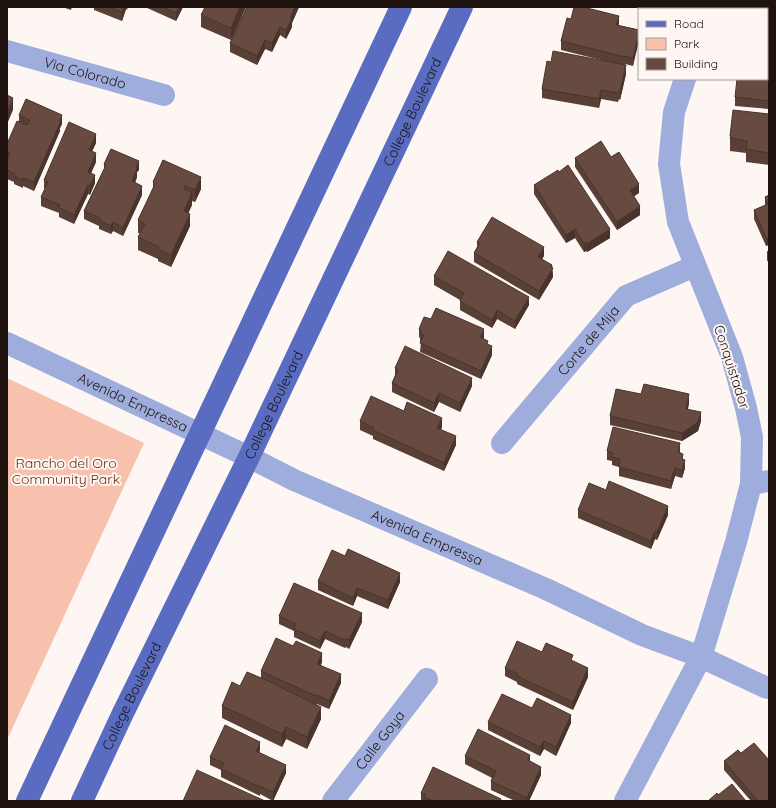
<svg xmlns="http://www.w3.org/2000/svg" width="776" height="808" font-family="Quicksand,sans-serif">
	<rect width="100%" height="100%" fill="#fdf6f3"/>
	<path fill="#f7c1ae" d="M7 378 144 443 7 740Z"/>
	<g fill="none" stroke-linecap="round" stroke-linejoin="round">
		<g stroke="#9faddd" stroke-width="22">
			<path d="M724 9 725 7"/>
			<path id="s1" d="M7 51 164 95"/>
			<path id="s2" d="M7 343 249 457 294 480 546 589 642 635 701 657 765 687 769 688"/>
			<path id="s3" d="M502 443 626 296 695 266"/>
			<path d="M751 484 769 481"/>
			<path id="s4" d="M333 801 427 679"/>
			<path d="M625 801 701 657 736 542 751 484 752 437 746 408 732 357 678 222 669 164 674 112 685 79"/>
		</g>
		<g stroke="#596cc1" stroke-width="22">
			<path d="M27 801 401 7"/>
			<path id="s5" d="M82 801 123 713 249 457 462 7"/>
		</g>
	</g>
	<path fill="#594037" d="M62 7H72L71 10Z
		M94 7H128L127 10 126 9 122 21 94 10Z
		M145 7H183L176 21Z
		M246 7 231 40 201 27V15Z
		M247 7H299L292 23V27L286 39 280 35 272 52 265 49 257 65 230 52V43Z
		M571 19 618 25 639 30 633 66 625 64 626 74 620 100 619 99 618 102 601 99 599 108 542 98V89L551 62 613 63 561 50V41Z
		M769 62V109L735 106V97L767 79Z
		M769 114V165L746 162V153L730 151V136Z
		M19 115 62 124 60 128V131L34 191 23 186V188L14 184V182L7 179V144L19 121Z
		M96 143 92 151 96 162 91 173 95 183 90 195 88 194 74 224 59 217V213L41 206V197L45 189 44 188V180Z
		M575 158 639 193 634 196 640 215 617 230 575 167Z
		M163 160 201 189 195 202 192 201V205L188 213 190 226 171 267 158 261V259L138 250V237L140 233H138V220L153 189V182Z
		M104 164 139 170 137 172V177L135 183 142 195 123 236 113 231 111 234 99 229V226L84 219V211L104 169Z
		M534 185 610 238 587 252 586 251 584 252 575 238 566 243 534 194Z
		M769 195 766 246 754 219V210L765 206V197Z
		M477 242 544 256 542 259 552 265 553 277 539 300 474 262V253L477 247Z
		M767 251H769V264L767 260Z
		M434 276 529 305 515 329 497 319 492 328 460 310V300L434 285Z
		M431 319 484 338 483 339 488 345 492 355 481 379 420 352 421 342 420 341V338L419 337V329Z
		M395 368 472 386 460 412 439 402 434 412 392 392V383L395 376Z
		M641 394 689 403 688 409 701 421 698 431 682 441 610 425V416Z
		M404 411 442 427 441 430 456 445 444 471 373 439V436L360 430V421Z
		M607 451H680V452L683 459 685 468 682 478 675 476 671 489 619 476V467L612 465V461L607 460Z
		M606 490 668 515 657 540 655 539 651 549 578 518V510Z
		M318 581 400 582 388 609 357 596 353 606 318 590Z
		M279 616 362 622 349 649 346 647 345 648 325 639 320 649 294 637V631L279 624Z
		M542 652 573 661 588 677 573 710 517 684V682L505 676V668Z
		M322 662 321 665 341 683 329 709 317 704 316 705 321 719 307 749 286 739 282 747 222 718V706L240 686 261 678V671Z
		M488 722 571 723 556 756 544 749 540 756 488 730Z
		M260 750 259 753 286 773 273 801 260 794V796L221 777V770L210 765V757Z
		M741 753 769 801H751L724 770V761Z
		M465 756 530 762 541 775 529 801H515L491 790V781L492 778 465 764Z
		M421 793 501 801H421Z"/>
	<path fill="#48342d" d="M124 7H126V9L122 21V12Z
		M179 7H183L176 21V13Z
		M240 7H246L231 40V28Z
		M295 7H299L292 23V27L286 39V30L290 18Z
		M619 16V24L616 33V25Z
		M280 27V35L272 52V43Z
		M639 32V41L633 66V58Z
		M265 40V49L257 65V56Z
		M626 65V74L620 100V91Z
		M601 90V99L599 108V99Z
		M13 98V110L7 124V112Z
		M62 115V124L60 128V131L34 191V182Z
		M96 134V143L89 158V150Z
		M96 153V162L88 180V172Z
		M139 161V170L137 172V177L132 190V181L136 168Z
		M95 175V183L90 195V186Z
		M201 177V189L195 202V190Z
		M639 184V193L630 199V190Z
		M88 185V194L74 224V215Z
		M142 186V195L123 236V228Z
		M192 193V205L184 223V211Z
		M640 206V215L617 230V222Z
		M190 214V226L171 267V255Z
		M113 222V231L111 234V226Z
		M575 229V238L566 243V235Z
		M610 229V238L587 252V244Z
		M769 236V245L766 246V238Z
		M586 242V251L584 252V244Z
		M544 247V256L538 265V257Z
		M552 265 553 277 539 300V291Z
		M529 297V305L515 329V321Z
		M497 310V319L492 328V320Z
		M484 329V338L480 346V337Z
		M492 346V355L481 379V371Z
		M472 378V386L460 412V403Z
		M439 393V402L434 412V403Z
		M689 394V403L686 417V409Z
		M701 412V421L698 431 682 441V433Z
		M442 418V427L437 437V428Z
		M456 436V445L444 471V463Z
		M680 443V451L678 460V452Z
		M685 460V468L682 478V470Z
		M675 468V476L671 489V481Z
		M668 506V515L657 540V532Z
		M655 531V539L651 549V541Z
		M400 573V582L388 609V600Z
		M357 588V596L353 606V598Z
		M362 613V622L349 649V640Z
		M325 631V639L320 649V641Z
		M322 653V662L317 672V664Z
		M588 668V677L573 710V702Z
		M341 674V683L329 709V701Z
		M321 707V719L307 749V737Z
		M571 715V723L556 756V747Z
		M286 727V739L282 747V734Z
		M544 741V749L540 756V747Z
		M260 742V750L256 760V751Z
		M530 755V763L528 760Z
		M286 765V773L273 801V792Z
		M541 767V775L529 801H527V798Z"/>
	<path fill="#674a40" stroke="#48342d" d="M109 7H124L122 12Z
		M163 7H179L176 13Z
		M205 7H240L231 28 201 15Z
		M247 7H295L290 18H292L286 30 280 27 272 43 265 40 257 56 230 43Z
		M574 7H583L619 16 616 25 639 30V32L633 58 625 56V57L561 41 567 18 571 19Z
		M553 51 626 65 620 91H619L618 93 601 90 599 99 542 89 547 61 551 62Z
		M767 62H769V101L735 97 737 79H767Z
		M7 95 13 98 7 112Z
		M26 99 62 115 59 122 60 123 34 182 23 178V180L14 176 15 174 7 170V160L10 153 7 152V144L17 121 27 125 30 120 19 115Z
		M733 110 769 114V153L746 149 747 141 730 138 731 136H730Z
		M69 122 96 134 89 150 96 153 88 172 95 175 90 186 88 185 74 215 59 208 60 205 41 197 48 182 44 180Z
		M601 141 611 157 619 152 639 184 630 190 640 206 617 222 575 158Z
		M111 149 139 161 136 168 137 169 132 181 142 186 123 228 113 222 111 226 99 220 100 218 84 211 106 165 104 164Z
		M163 160 201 177 195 190 185 186 184 189 192 193 184 211 190 214 171 255 158 249 159 247 138 237 145 224 138 220 155 184 153 182Z
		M568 165 610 229 587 244 586 242 584 244 575 229 566 235 534 185 558 170 559 172Z
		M769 195V236L766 238 754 210 768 204 765 197Z
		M492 217 544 247 538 257 552 265 551 267 553 268 539 291 474 253 480 243 477 242Z
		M448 251 529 297 515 321 497 310 492 320 460 301 464 293 434 276Z
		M436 308 484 329 480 337 488 341 487 344 492 346 481 371 420 343 424 335 420 333 421 330 419 329 424 317 431 319Z
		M405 346 472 378 460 403 439 393 434 403 392 383 398 370 395 368Z
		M644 384 689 394 686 409 701 412 698 422 682 433 610 416 616 389 641 394Z
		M371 396 404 411 407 402 442 418 437 428 456 436 444 463 373 430 374 428 360 421Z
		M613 427 680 443 678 452 683 454 682 459 685 460 682 470 675 468 671 481 619 467 620 459 612 457 613 453 607 451Z
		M609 481 668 506 657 532 655 531 651 541 578 510 589 483 606 490Z
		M348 549 400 573 388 600 357 588 353 598 318 581 332 550 345 556Z
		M294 583 362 613 349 640 346 639 345 640 325 631 320 641 294 629 296 624 279 616Z
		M276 638 293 646 296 641 322 653 317 664 341 674 329 701 317 695 316 696 261 671Z
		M517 641 542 652 546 643 573 655 571 660 588 668 573 702 517 676 518 674 505 668Z
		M247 672 278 685V686L321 707 307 737 286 727 282 734 222 706 232 682 240 686Z
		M502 694 532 708 537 698 571 715 556 747 544 741 540 747 488 722Z
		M225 725 260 742 256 751 286 765 273 792 260 786V787L221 769 224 763 210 757Z
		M478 729 530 755 528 760 541 767 527 798 491 781 496 771 465 756Z
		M754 743 769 760V801H758L724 761 738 750 741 753Z
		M433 767 501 799 500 801H433L424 797 426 795 421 793Z
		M197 770 265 801H183Z
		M732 784 746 801H708L717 793 718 795Z"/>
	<g text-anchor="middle" stroke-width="4" stroke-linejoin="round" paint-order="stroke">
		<g font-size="14" fill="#1e130f" stroke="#fdf6f3">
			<text dy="5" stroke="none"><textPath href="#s1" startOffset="81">Via Colorado</textPath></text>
			<text dy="5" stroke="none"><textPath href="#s5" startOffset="764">College Boulevard</textPath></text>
			<text dy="5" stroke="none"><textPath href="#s3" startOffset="134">Corte de Mija</textPath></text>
			<text transform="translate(732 367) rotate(72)" y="5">Conquistador</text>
			<text dy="5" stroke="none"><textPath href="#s2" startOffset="139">Avenida Empressa</textPath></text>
			<text dy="5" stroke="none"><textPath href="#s5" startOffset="440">College Boulevard</textPath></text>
			<text dy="5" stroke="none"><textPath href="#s2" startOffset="463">Avenida Empressa</textPath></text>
			<text dy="5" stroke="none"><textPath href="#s5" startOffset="116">College Boulevard</textPath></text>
			<text dy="5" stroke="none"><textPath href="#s4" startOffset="77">Calle Goya</textPath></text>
		</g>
		<g font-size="14" fill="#702d13" stroke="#fdf6f3">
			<text x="66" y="468">Rancho del Oro<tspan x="66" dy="16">Community Park</tspan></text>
		</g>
	</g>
	<rect width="776" height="808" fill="none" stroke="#1e130f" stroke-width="16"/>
	<rect x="638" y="8" width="130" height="72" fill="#fdf6f3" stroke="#a49b98"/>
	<rect x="646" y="21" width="20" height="6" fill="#596cc1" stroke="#a49b98"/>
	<text x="674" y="28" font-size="12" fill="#1e130f">Road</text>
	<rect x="646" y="38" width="20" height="12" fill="#f7c1ae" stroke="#a49b98"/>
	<text x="674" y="48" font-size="12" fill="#1e130f">Park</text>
	<rect x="646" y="58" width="20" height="12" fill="#674a40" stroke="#a49b98"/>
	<text x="674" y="68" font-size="12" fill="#1e130f">Building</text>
</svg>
